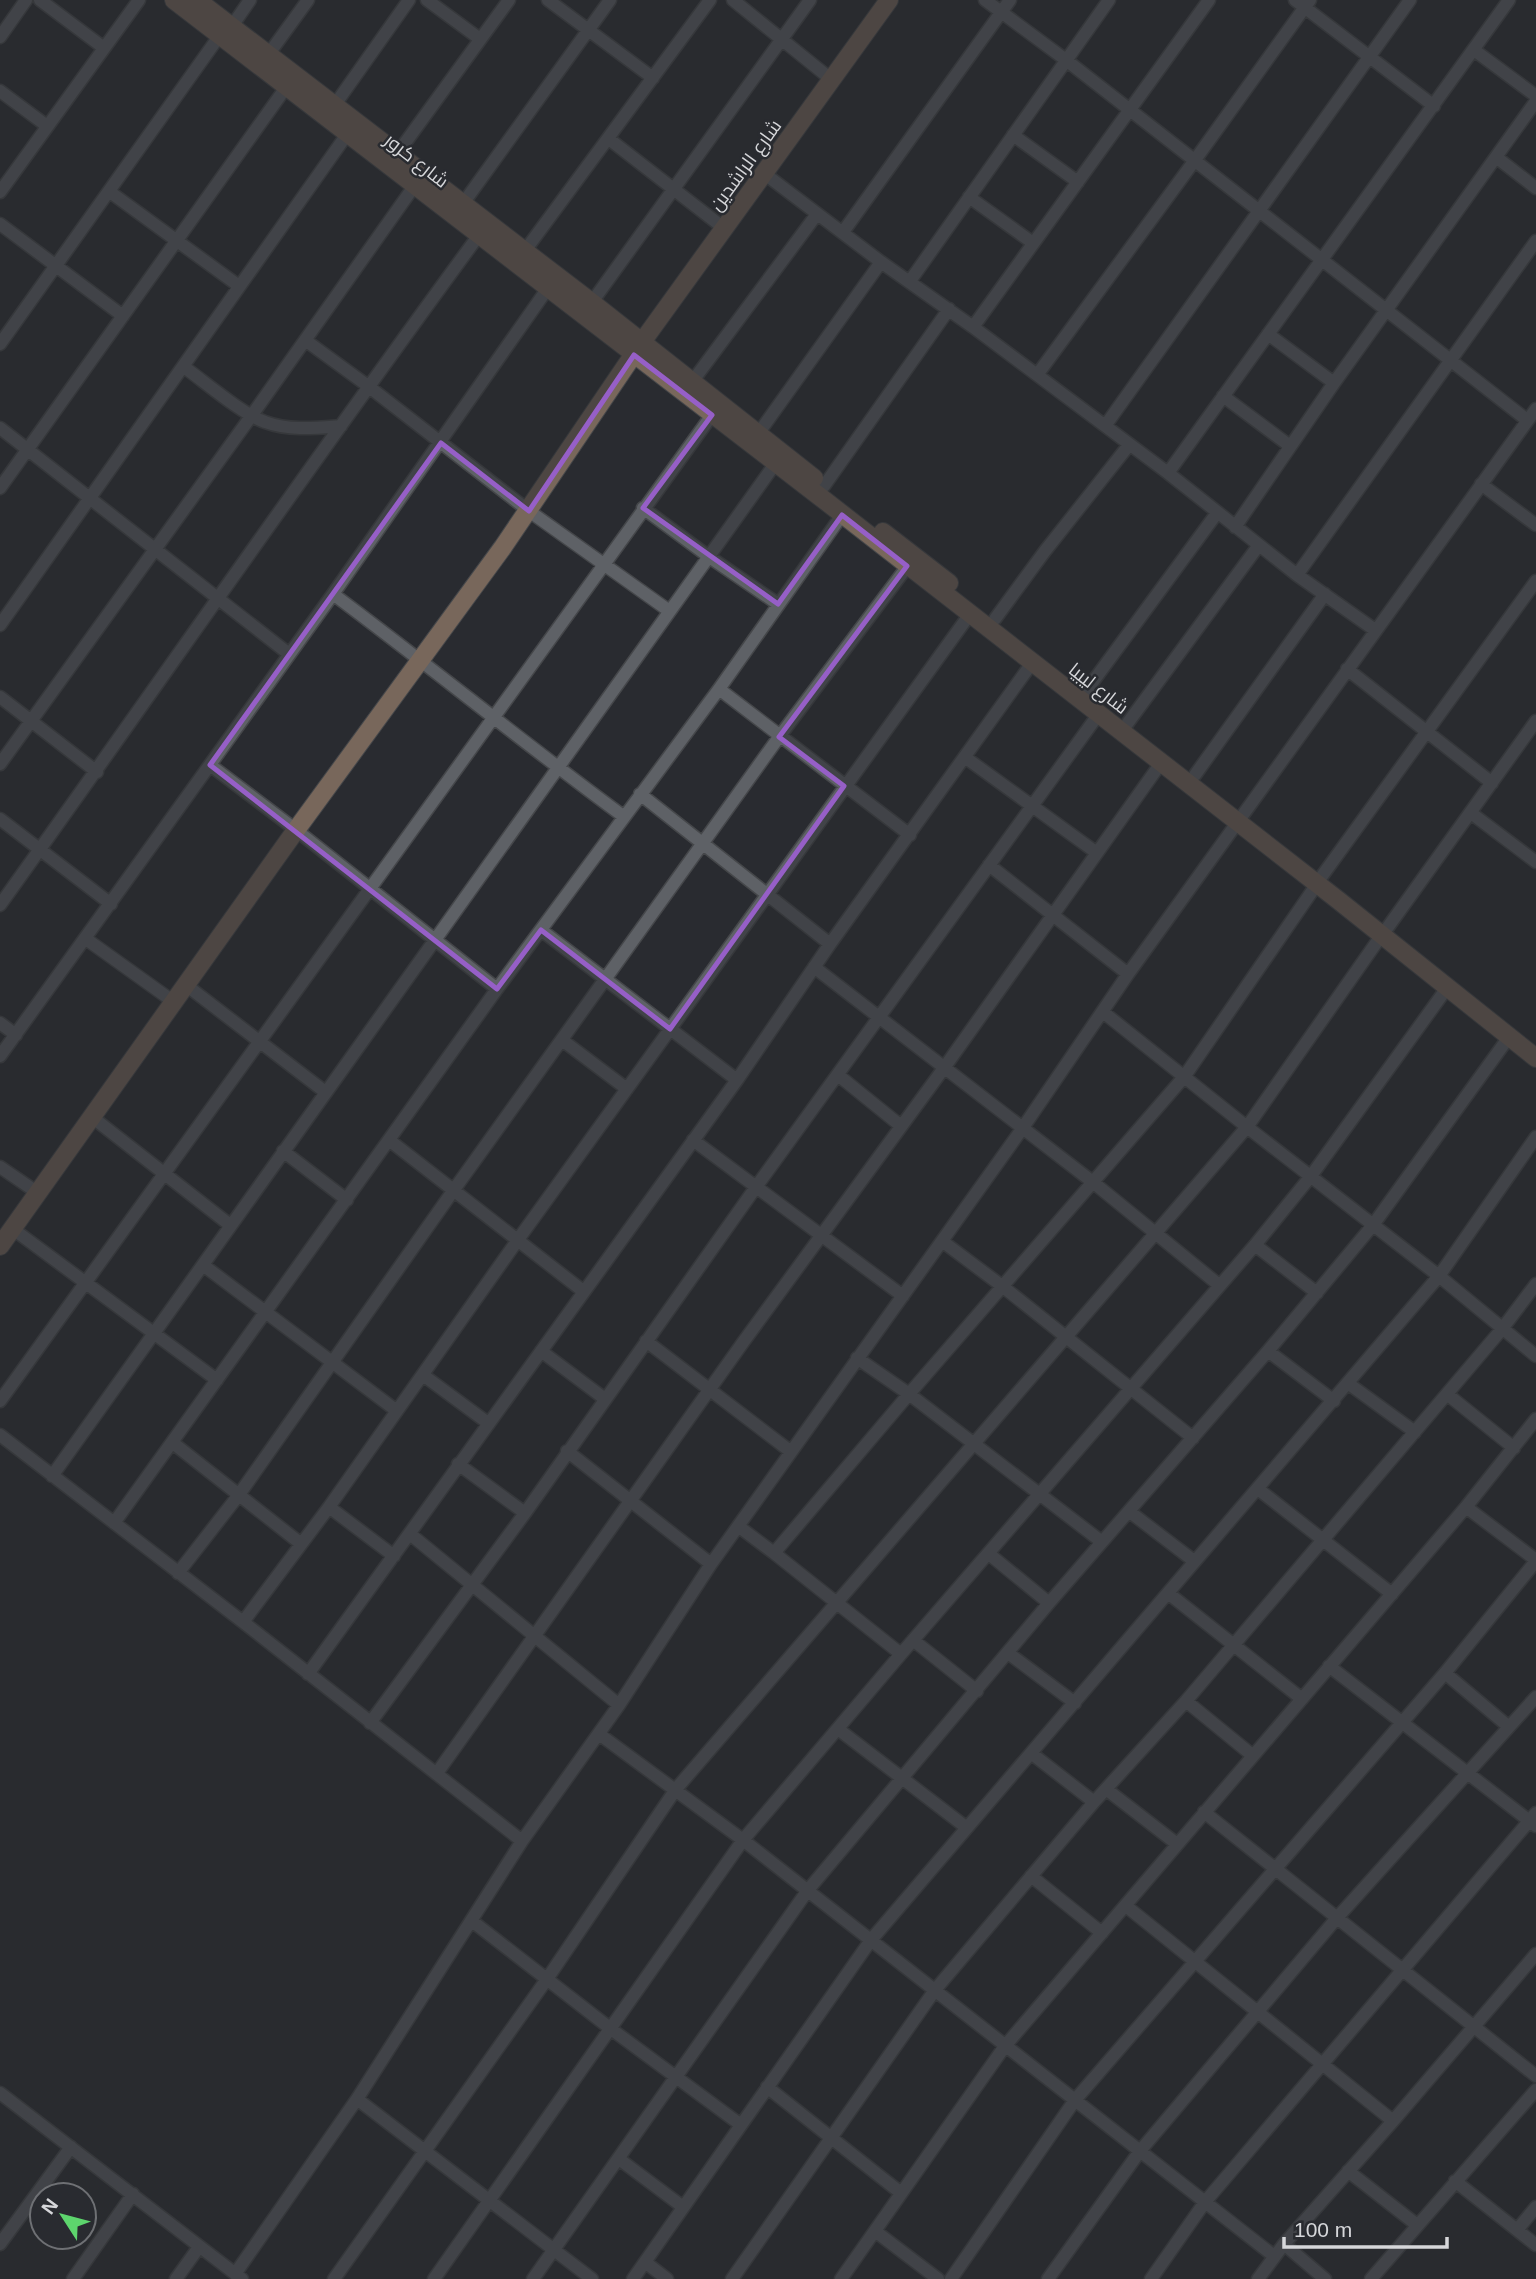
<svg xmlns="http://www.w3.org/2000/svg" width="1536" height="2279" font-family="Helvetica,Cairo,sans-serif">
	<rect width="100%" height="100%" fill="#292b30"/>
	<g fill="none" stroke-linecap="round" stroke-linejoin="round">
		<g stroke="#45474a" stroke-width="15">
			<path id="street" d="M40 0 104 48
				M427 0 480 39
				M548 0 653 78
				M733 0 832 80
				M985 0 1066 60 1527 420
				M1295 0 1434 106
				M232 26 250 0
				M0 37 26 0
				M1474 50 1536 96
				M268 55 308 0
				M0 91 47 126
				M334 106 409 0
				M1013 135 1078 182
				M609 139 725 229
				M397 154 509 0
				M1496 157 1536 188
				M765 174 881 262 973 327 1168 473 1297 575 1375 630
				M0 192 139 0
				M110 192 239 286
				M969 197 1033 243
				M462 205 610 0
				M0 224 123 316
				M843 232 1010 0
				M524 252 710 0
				M910 281 1109 0
				M587 309 810 0
				M973 327 1209 0
				M1268 334 1334 383
				M305 340 368 386 529 511 668 610
				M0 344 220 35
				M184 367C205 382 242 414 265 422 289 431 316 428 341 426
				M1037 375 1195 160 1310 0
				M692 382 817 214
				M1223 396 1290 446
				M1105 426 1410 0
				M0 428 289 654
				M758 434 881 262
				M1168 473 1509 0
				M1481 484 1536 525
				M824 486 949 309
				M0 488 287 86
				M643 508 708 556 778 604
				M1235 527 1334 383 1536 101
				M1297 575 1536 241
				M333 594C431 667 525 744 623 816
				M995 619 1045 551 1129 445
				M0 625 348 133
				M1347 669 1492 783
				M719 689 910 835
				M1086 691 1217 513
				M0 697 97 772
				M1127 724 1259 545
				M966 758 1097 853
				M0 764 252 415 415 185
				M210 765 296 830 497 989
				M1195 775 1325 594
				M640 794 830 944
				M1471 813 1536 862
				M0 819 111 904
				M989 865 1128 974
				M1322 876 1536 581
				M0 905C160 682 316 456 479 235
				M1388 927 1536 721
				M541 930 737 1080
				M86 939 174 1002
				M814 967 1094 1183 1219 1285
				M186 985 324 1091
				M1103 1012 1247 1127 1439 1276 1536 1356
				M0 1023 16 1035
				M562 1040 627 1089
				M0 1056 333 594 548 288
				M838 1075 901 1126
				M92 1117 230 1225
				M389 1140 583 1291
				M693 1140 903 1296
				M283 1151 347 1200
				M0 1167 38 1193
				M13 1229 217 1380
				M942 1241 1002 1286 1193 1438
				M1255 1245 1317 1293
				M203 1265 397 1411
				M646 1341 790 1451
				M541 1351 605 1399
				M1268 1351 1334 1401
				M857 1358 909 1394 1102 1542
				M423 1375 488 1423
				M1349 1384 1415 1432
				M1447 1394 1514 1448
				M0 1401 712 415
				M0 1435 243 1622 522 1841
				M173 1443 300 1543
				M567 1451 711 1564
				M458 1464 525 1513
				M52 1476C292 1138 532 800 775 464
				M1258 1489 1392 1594
				M329 1507 394 1556
				M1466 1507 1536 1560
				M1130 1512 1194 1561
				M114 1523 497 989 719 689 842 515
				M738 1526 774 1553
				M410 1534 619 1705
				M989 1554 1049 1603
				M178 1573 238 1496 453 1191 779 737 913 559
				M1168 1593 1302 1699
				M243 1622 329 1507 517 1241 970 614
				M913 1640 977 1691
				M1008 1653 1075 1703
				M901 1654 774 1553 909 1394 1184 1077 1317 884
				M1329 1666 1536 1826
				M1445 1673 1509 1727
				M308 1674 737 1080 830 944 1032 663
				M1186 1701 1252 1755
				M370 1723 525 1513 756 1187 1098 715
				M838 1729 967 1828
				M599 1734 743 1840 1274 2256
				M1031 1753 1094 1802
				M437 1773 744 1341 944 1068 1161 763
				M1106 1789 1177 1844
				M1204 1812 1536 2076
				M1031 1876 1102 1933
				M1126 1906 1393 2121
				M472 1921 611 2029 741 2125
				M767 2087 901 2193
				M0 2093 242 2279
				M357 2099 592 2279
				M619 2159 683 2207
				M1348 2171 1417 2225
				M1455 2181 1536 2245
				M1517 2230 1536 2207
				M875 2231 938 2279
				M0 2244 71 2147
				M1284 2244 1325 2279
				M645 2262 667 2279
				M235 2274 357 2099 522 1841 619 1705 711 1564 1022 1129 1128 974 1536 409
				M73 2279 133 2194
				M176 2279 199 2247
				M334 2279 547 1979 676 1789 1247 1127 1381 936
				M434 2279 743 1840 901 1654 1255 1245 1311 1176 1447 988
				M533 2279 808 1890 1049 1603 1268 1351 1373 1225 1509 1037
				M633 2279 871 1940 1439 1276 1536 1137
				M732 2279 935 1990 1094 1802 1186 1701 1502 1329 1536 1284
				M841 2279 1005 2046 1466 1507 1536 1419
				M951 2279 1075 2100 1445 1673 1536 1561
				M1048 2279 1140 2151 1336 1919 1536 1697
				M1151 2279 1205 2202 1536 1813
				M1258 2279 1284 2244 1393 2121 1536 1954
				M1371 2279 1536 2090"/>
		</g>
		<g stroke="#45474a" stroke-width="20">
			<path id="secondary" d="M174 0 819 496 1338 900 1536 1058
				M197 0 591 302 814 478
				M883 532 949 583
				M0 1246 296 830 503 547 642 342 889 0"/>
		</g>
		<use href="#street" stroke="#5e6166" stroke-width="12"/>
		<use href="#secondary" stroke="#78675b" stroke-width="18"/>
	</g>
	<path d="M0 0H1536V2279H0ZM634 355 712 415 643 508 778 604 842 515 907 566 779 737 844 786 670 1029 541 930 497 989 210 765 441 443 529 511Z" fill="#292b30" fill-opacity=".55" fill-rule="evenodd"/>
	<path fill="none" stroke="#965fc7" stroke-width="5" stroke-linejoin="round" d="M634 355 712 415 643 508 778 604 842 515 907 566 779 737 844 786 670 1029 541 930 497 989 210 765 441 443 529 511Z"/>
	<g text-anchor="middle" stroke-width="5" stroke-linejoin="round" paint-order="stroke">
		<g font-size="19" fill="#d6d7da" stroke="#292b30">
			<text transform="translate(417 160) rotate(38)" y="7">شارع كرور</text>
			<text transform="translate(745 165) rotate(-54)" y="7">شارع الراشدين</text>
			<text transform="translate(1099 688) rotate(38)" y="7">شارع ليبيا</text>
		</g>
	</g>
	<g transform="translate(63 2216) rotate(306)"><circle r="33" fill="#292b30" stroke="#6e7074" stroke-width="2"/>
	<path d="M0-5L12 26L0 18L-12 26Z" fill="#5dd56d"/>
	<text y="-10" font-size="19" font-weight="bold" text-anchor="middle" fill="#d6d7da">N</text>
	</g>
	<path d="M1284 2237v10h163v-10" fill="none" stroke="#d6d7da" stroke-width="3.5"/>
	<text x="1294" y="2237" font-size="21" fill="#d6d7da" stroke="#292b30" stroke-width="5" paint-order="stroke">100 m</text>
</svg>
